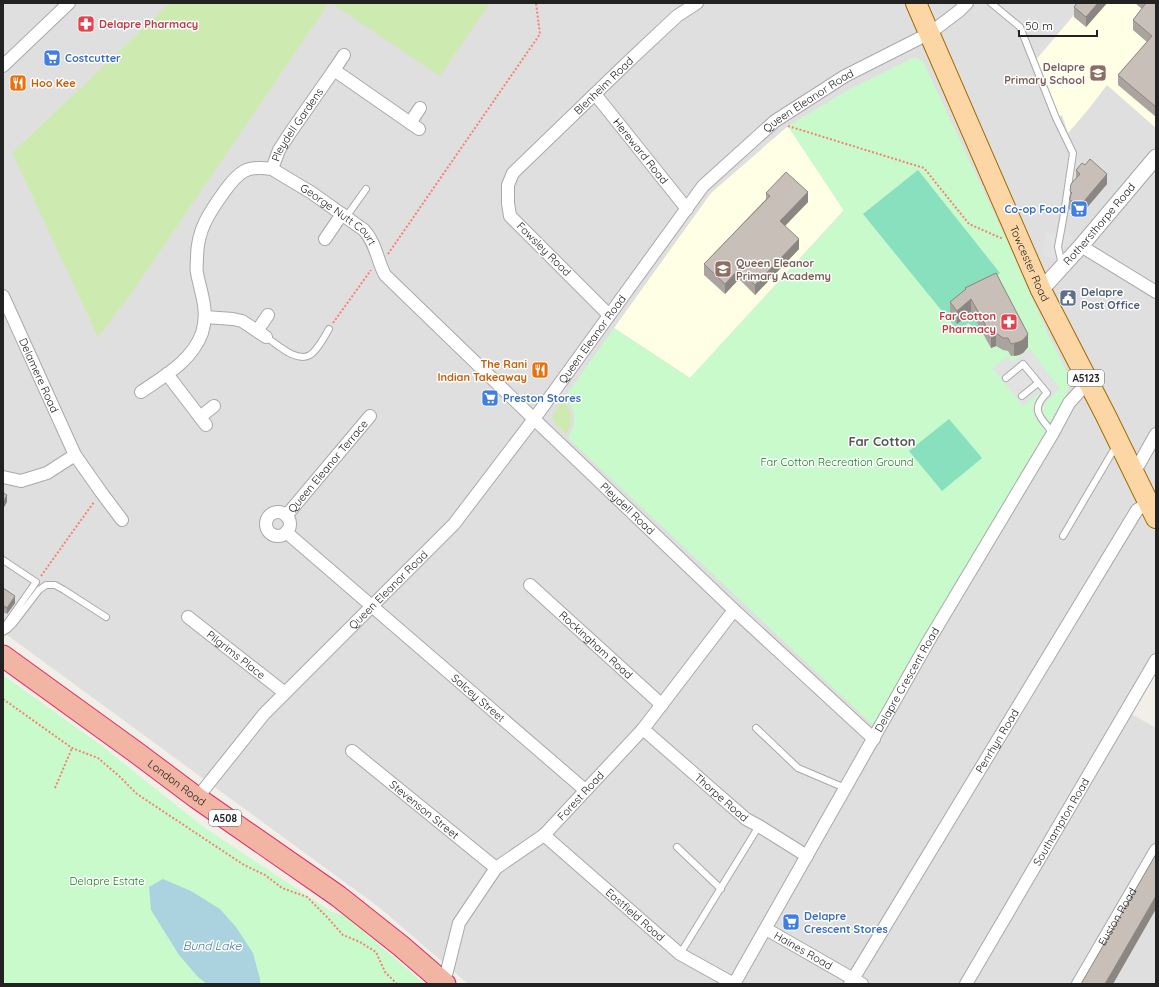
<svg xmlns="http://www.w3.org/2000/svg" width="1159" height="987" font-family="Quicksand,sans-serif">
	<rect width="100%" height="100%" fill="#f2efe9"/>
	<path fill="#e0dfdf" d="M3 3H1156V650L1121 708 1156 728V984H468L380 908 3 632Z"/>
	<path fill="#ffffe5" d="M1084 3H1156V128L1107 85 1087 111 1068 133 1062 115 1058 117 1035 61Z
		M788 126 844 210 690 378 614 328 711 193Z"/>
	<path fill="#cdebb0" d="M170 3H329L133 291 98 337 12 153Z
		M331 3H490L440 76Z
		M563 400C573 412 573 421 566 435 549 417 549 419 563 400Z"/>
	<path fill="#c8facc" d="M915 57 923 61 1007 241 1048 334 1070 378C1070 395 1058 408 1050 422 1045 416 1040 413 1044 404L1030 349 1013 362 992 368 1040 392 1041 394C1028 409 1033 416 1046 430L875 727 568 438C577 422 577 411 565 397L614 328 690 378 844 211 788 126 850 89Z
		M3 675 98 743 205 828 332 912 344 915 425 984H3Z"/>
	<path fill="#88e0be" d="M918 170 1000 273 965 300 983 333 968 323 959 332 863 214Z
		M949 419 982 458 942 491 909 451Z"/>
	<path fill="#e2e2e2" d="M1046 233 1068 234 1073 238 1064 248 1063 251 1064 253 1056 260 1055 259 1042 256Z
		M1030 349 1060 389 1044 404 1042 409 1044 416 1050 422 1046 430 1037 420 1034 411 1033 405 1036 400 1041 394 1040 393 1023 406 992 368 1008 356 1013 362Z"/>
	<path fill="#aad3df" d="M163 879 191 891 220 909 236 927 253 953 260 979V984H207L198 977 179 955 151 910 149 887Z"/>
	<g fill="none" stroke-linecap="round" stroke-linejoin="round">
		<g stroke="#a9a9a9" stroke-width="8">
			<path id="service" d="M991 3 1020 27 1056 118 1073 153 1064 214 1058 247 1062 265
				M346 217 366 189
				M266 337C277 344 296 363 310 355 317 351 325 336 329 329
				M1006 378 1023 364 1047 393C1029 410 1041 418 1053 433
				M1022 396 1038 383
				M1063 536 1116 446
				M3 560 36 582 3 629
				M3 632 8 629 13 624 39 590 46 585H55L64 590 106 617
				M756 728 798 768 845 788
				M677 847 721 889
				M680 954 759 826"/>
		</g>
		<g stroke="#a9a9a9" stroke-width="14">
			<g id="minor">
				<path d="M3 66 69 3"/>
				<path d="M334 70 344 55"/>
				<path id="s1" d="M595 94 687 209"/>
				<path d="M410 123 420 108"/>
				<path id="s2" d="M272 169 312 193 364 230C376 243 377 260 385 275L534 419 734 610 874 739"/>
				<path d="M325 239 342 214"/>
				<path d="M1081 246 1156 292"/>
				<path id="s3" d="M3 296 75 455 101 492 122 520"/>
				<path id="s4" d="M609 315 510 216 508 203V185L513 173 629 61 677 16 697 3"/>
				<path d="M205 317 233 319 242 321 266 337"/>
				<path d="M257 331 268 315"/>
				<path d="M167 374 206 425"/>
				<path id="s5" d="M141 392C164 376 192 361 202 333 209 311 201 294 197 273 196 268 197 263 197 258 197 230 209 213 224 192 239 171 247 165 272 169L279 150 290 133 334 70 419 129"/>
				<path d="M200 417 214 406"/>
				<path d="M1134 473 1156 434"/>
				<path d="M3 477 21 481 47 473 75 455"/>
				<circle cx="278" cy="524" r="12"/>
				<path id="s6" d="M286 516 370 416"/>
				<path id="s7" d="M286 532 585 790"/>
				<path id="s8" d="M530 585 662 705"/>
				<path id="s9" d="M188 617 285 693"/>
				<path id="s10" d="M643 729 746 819 759 826 807 856"/>
				<path id="s11" d="M352 751 496 868"/>
				<path id="s12" d="M197 798 264 714 454 524 534 419 703 186 775 121 845 76 930 33 959 11 967 3"/>
				<path id="s13" d="M544 835 680 954 734 984"/>
				<path id="s14" d="M766 929 862 984"/>
				<path id="s15" d="M444 983 459 923 496 868 544 835 643 729 734 610"/>
				<path id="s16" d="M734 984 928 642 1053 433 1069 403 1088 382"/>
				<path id="s17" d="M850 984 1137 510 1148 503"/>
				<path id="s18" d="M966 984 1156 660"/>
				<path id="s19" d="M1078 984 1156 850"/>
			</g>
		</g>
		<g stroke="#a9a9a9" stroke-width="17">
			<g id="tertiary">
				<path id="s20" d="M1041 290 1081 246 1156 157"/>
			</g>
		</g>
		<g stroke="#a06b00" stroke-width="22">
			<g id="primary">
				<path id="s21" d="M916 3 1041 290 1106 416 1156 518"/>
			</g>
		</g>
		<g stroke="#dc2a67" stroke-width="23">
			<g id="trunk">
				<path id="s22" d="M3 656 137 753 197 798 338 896 401 946 445 984"/>
			</g>
		</g>
		<path stroke="#fa8072" stroke-width="2" stroke-dasharray="2 2" stroke-linecap="butt" d="M788 126 924 168 969 224 1003 239
			M388 254 540 34 536 3
			M333 323 371 270
			M41 576 94 502
			M3 699 72 748 98 758 119 776 137 794 244 865 265 875 282 888 307 897 328 918 343 935 360 942 376 952 385 972 397 984
			M55 788 72 748"/>
		<use href="#service" stroke="#fff" stroke-width="6"/>
		<use href="#minor" stroke="#fff" stroke-width="12"/>
		<use href="#tertiary" stroke="#fff" stroke-width="15"/>
		<use href="#primary" stroke="#fcd6a4" stroke-width="20"/>
		<use href="#trunk" stroke="#f2b4a3" stroke-width="21"/>
	</g>
	<path fill="#aba49e" d="M1077 3H1107L1086 27 1074 17V7Z
		M1135 3H1156V117L1118 85V75L1147 42 1133 30V20L1142 9Z
		M1076 170 1107 184 1079 217 1069 209V199L1070 195V191L1076 179Z
		M766 193 808 202 785 226 799 249 755 295 739 279 725 294 704 275V264L766 199Z
		M965 288 1028 347 1023 353 1019 355 1011 356 1008 351 1003 350 996 346 991 348 971 312 957 324 950 315V302L965 290Z
		M3 588 15 603 7 614 3 612Z"/>
	<path fill="#8b8681" d="M1098 3H1107L1086 27V17Z
		M1107 174V184L1079 217V207Z
		M808 192V202L780 231V221Z
		M799 239V249L755 295V285Z
		M739 269V279L725 294V284Z
		M971 299V312L957 324V311Z
		M996 333V346L991 348V335Z
		M1028 334V347L1023 353 1019 355 1014 356V344Z
		M7 495V502L3 509V503Z
		M15 596V603L7 614V608Z
		M1156 896V909L1113 984H1105Z"/>
	<path fill="#c7bfb8" stroke="#8b8681" d="M1077 3H1098L1086 17 1074 7Z
		M1146 3H1156V107L1118 75 1152 36 1133 20Z
		M1090 159 1107 174 1079 207 1069 199 1071 197 1070 196 1072 193 1070 191 1071 184 1080 174 1076 170 1082 163 1085 165Z
		M786 172 808 192 780 221 799 239 755 285 739 269 725 284 704 264 770 196 766 193Z
		M996 273 1028 334 1023 340 1019 342 1011 344 1008 338H1003L996 333 991 335 971 299 957 311 950 302 966 289 965 288Z
		M3 493 7 495 3 503Z
		M3 588 15 596 7 608 3 605Z
		M1156 854V896L1105 984H1081Z"/>
	<defs>
		<g id="pharmacy-square" transform="scale(0.9)"><rect x="-9" y="-9" width="18" height="18" rx="4" fill="#e0444e" stroke="#fff"/><path d="M-2-6h4v4h4v4h-4v4h-4v-4h-4v-4h4Z" fill="#fff"/></g>
		<g id="supermarket-square" transform="scale(0.9)"><rect x="-9" y="-9" width="18" height="18" rx="4" fill="#3f7fe0" stroke="#fff"/><path d="M-6-5.5h2.5l.6 2H6L4.5 2H-2.5L-4.4-4H-6ZM-1.5 3.2a1.3 1.3 0 1 0 .1 0ZM3 3.2a1.3 1.3 0 1 0 .1 0Z" fill="#fff"/></g>
		<g id="school-square" transform="scale(0.9)"><rect x="-9" y="-9" width="18" height="18" rx="4" fill="#8d6e63" stroke="#fff"/><path d="M0-5L7-2L0 1L-7-2ZM-4 1L0 2.5L4 1V4Q0 6-4 4Z" fill="#fff"/></g>
		<g id="restaurant-square" transform="scale(0.9)"><rect x="-9" y="-9" width="18" height="18" rx="4" fill="#e8710a" stroke="#fff"/><path d="M-5-6h1v4h1v-4h1v4h1v-4h1v5L-1.5 .5V6h-2V.5L-5-1ZM5-6V6H3V1.5H1.5Q1.5-4 5-6Z" fill="#fff"/></g>
		<g id="civic-square" transform="scale(0.9)"><rect x="-9" y="-9" width="18" height="18" rx="4" fill="#5c6f8a" stroke="#fff"/><path d="M-.6-6.5H3V-4.5H.6V-3L4-1V1h2V6H-6V1h2V-1L-.6-3ZM-1.2 2.5V6h2.4V2.5Z" fill="#fff"/></g>
	</defs>
	<g fill-rule="evenodd">
		<use href="#pharmacy-square" x="86" y="24"/>
		<use href="#supermarket-square" x="52" y="58"/>
		<use href="#school-square" x="1098" y="73"/>
		<use href="#restaurant-square" x="18" y="83"/>
		<use href="#supermarket-square" x="1079" y="209"/>
		<use href="#school-square" x="723" y="269"/>
		<use href="#civic-square" x="1068" y="298"/>
		<use href="#pharmacy-square" x="1009" y="322"/>
		<use href="#restaurant-square" x="540" y="370"/>
		<use href="#supermarket-square" x="490" y="398"/>
		<use href="#supermarket-square" x="791" y="922"/>
	</g>
	<g text-anchor="middle" stroke-width="3" stroke-linejoin="round" paint-order="stroke">
		<g fill="#fff" stroke="#646464" stroke-width="1">
			<rect x="1068" y="370" width="36" height="16" rx="3"/>
			<rect x="209" y="810" width="32" height="16" rx="3"/>
		</g>
		<g font-size="10" font-weight="bold" fill="#222">
			<text x="1086" y="382">A5123</text>
			<text x="225" y="822">A508</text>
		</g>
		<g font-size="11" font-weight="bold" fill="#be3a42" stroke="#fff" text-anchor="start">
			<text x="99" y="28">Delapre Pharmacy</text>
			<text x="996" y="320" text-anchor="end">Far Cotton<tspan x="996" dy="13">Pharmacy</tspan></text>
		</g>
		<g font-size="11" font-weight="bold" fill="#366cbe" stroke="#fff" text-anchor="start">
			<text x="65" y="62">Costcutter</text>
			<text x="1066" y="213" text-anchor="end">Co-op Food</text>
			<text x="503" y="402">Preston Stores</text>
			<text x="804" y="920">Delapre<tspan x="804" dy="13">Crescent Stores</tspan></text>
		</g>
		<g font-size="11" font-weight="bold" fill="#785e54" stroke="#fff" text-anchor="end">
			<text x="1085" y="71">Delapre<tspan x="1085" dy="13">Primary School</tspan></text>
			<text x="736" y="267" text-anchor="start">Queen Eleanor<tspan x="736" dy="13">Primary Academy</tspan></text>
		</g>
		<g font-size="11" font-weight="bold" fill="#c56008" stroke="#fff" text-anchor="start">
			<text x="31" y="87">Hoo Kee</text>
			<text x="527" y="368" text-anchor="end">The Rani<tspan x="527" dy="13">Indian Takeaway</tspan></text>
		</g>
		<g font-size="11" fill="#222" stroke="#fff">
			<text dy="4" stroke="none"><textPath href="#s4" startOffset="310">Blenheim Road</textPath></text>
			<text dy="4" stroke="none"><textPath href="#s12" startOffset="932">Queen Eleanor Road</textPath></text>
			<text dy="4" stroke="none"><textPath href="#s5" startOffset="344">Pleydell Gardens</textPath></text>
			<text dy="4" stroke="none"><textPath href="#s1" startOffset="73">Hereward Road</textPath></text>
			<text dy="4" stroke="none"><textPath href="#s2" startOffset="81">George Nutt Court</textPath></text>
			<text dy="4" stroke="none"><textPath href="#s20" startOffset="88">Rothersthorpe Road</textPath></text>
			<text transform="translate(544 249) rotate(45)" y="4">Fawsley Road</text>
			<text dy="4" stroke="none"><textPath href="#s21" startOffset="284">Towcester Road</textPath></text>
			<text dy="4" stroke="none"><textPath href="#s12" startOffset="607">Queen Eleanor Road</textPath></text>
			<text dy="4" stroke="none"><textPath href="#s3" startOffset="87">Delamere Road</textPath></text>
			<text dy="4" stroke="none"><textPath href="#s6" startOffset="65">Queen Eleanor Terrace</textPath></text>
			<text dy="4" stroke="none"><textPath href="#s2" startOffset="497">Pleydell Road</textPath></text>
			<text dy="4" stroke="none"><textPath href="#s12" startOffset="283">Queen Eleanor Road</textPath></text>
			<text dy="4" stroke="none"><textPath href="#s8" startOffset="89">Rockingham Road</textPath></text>
			<text dy="4" stroke="none"><textPath href="#s9" startOffset="61">Pilgrims Place</textPath></text>
			<text dy="4" stroke="none"><textPath href="#s16" startOffset="350">Delapre Crescent Road</textPath></text>
			<text dy="4" stroke="none"><textPath href="#s7" startOffset="254">Salcey Street</textPath></text>
			<text dy="4" stroke="none"><textPath href="#s17" startOffset="284">Penrhyn Road</textPath></text>
			<text dy="4" stroke="none"><textPath href="#s22" startOffset="215">London Road</textPath></text>
			<text dy="4" stroke="none"><textPath href="#s15" startOffset="240">Forest Road</textPath></text>
			<text dy="4" stroke="none"><textPath href="#s10" startOffset="104">Thorpe Road</textPath></text>
			<text dy="4" stroke="none"><textPath href="#s11" startOffset="93">Stevenson Street</textPath></text>
			<text dy="4" stroke="none"><textPath href="#s18" startOffset="188">Southampton Road</textPath></text>
			<text dy="4" stroke="none"><textPath href="#s13" startOffset="121">Eastfield Road</textPath></text>
			<text dy="4" stroke="none"><textPath href="#s19" startOffset="78">Euston Road</textPath></text>
			<text dy="4" stroke="none"><textPath href="#s14" startOffset="43">Haines Road</textPath></text>
		</g>
		<g font-size="11" font-weight="bold" fill="#4e5e75" stroke="#fff" text-anchor="start">
			<text x="1081" y="296">Delapre<tspan x="1081" dy="13">Post Office</tspan></text>
		</g>
		<g font-size="11" fill="#0c8416" stroke="#fff">
			<text x="837" y="466">Far Cotton Recreation Ground</text>
			<text x="107" y="885">Delapre Estate</text>
		</g>
		<g font-size="12" font-style="italic" fill="#4a7aab" stroke="#fff">
			<text x="212" y="950">Bund Lake</text>
		</g>
		<g font-size="13" font-weight="bold" fill="#555" stroke="#fff">
			<text x="882" y="446">Far Cotton</text>
		</g>
	</g>
	<rect width="1159" height="987" fill="none" stroke="#222222" stroke-width="8"/>
	<path d="M1019 30v6h78v-6" fill="none" stroke="#222222" stroke-width="2"/>
	<text x="1025" y="30" font-size="12" fill="#222222" stroke="#ffffff" stroke-width="3" paint-order="stroke">50 m</text>
</svg>
